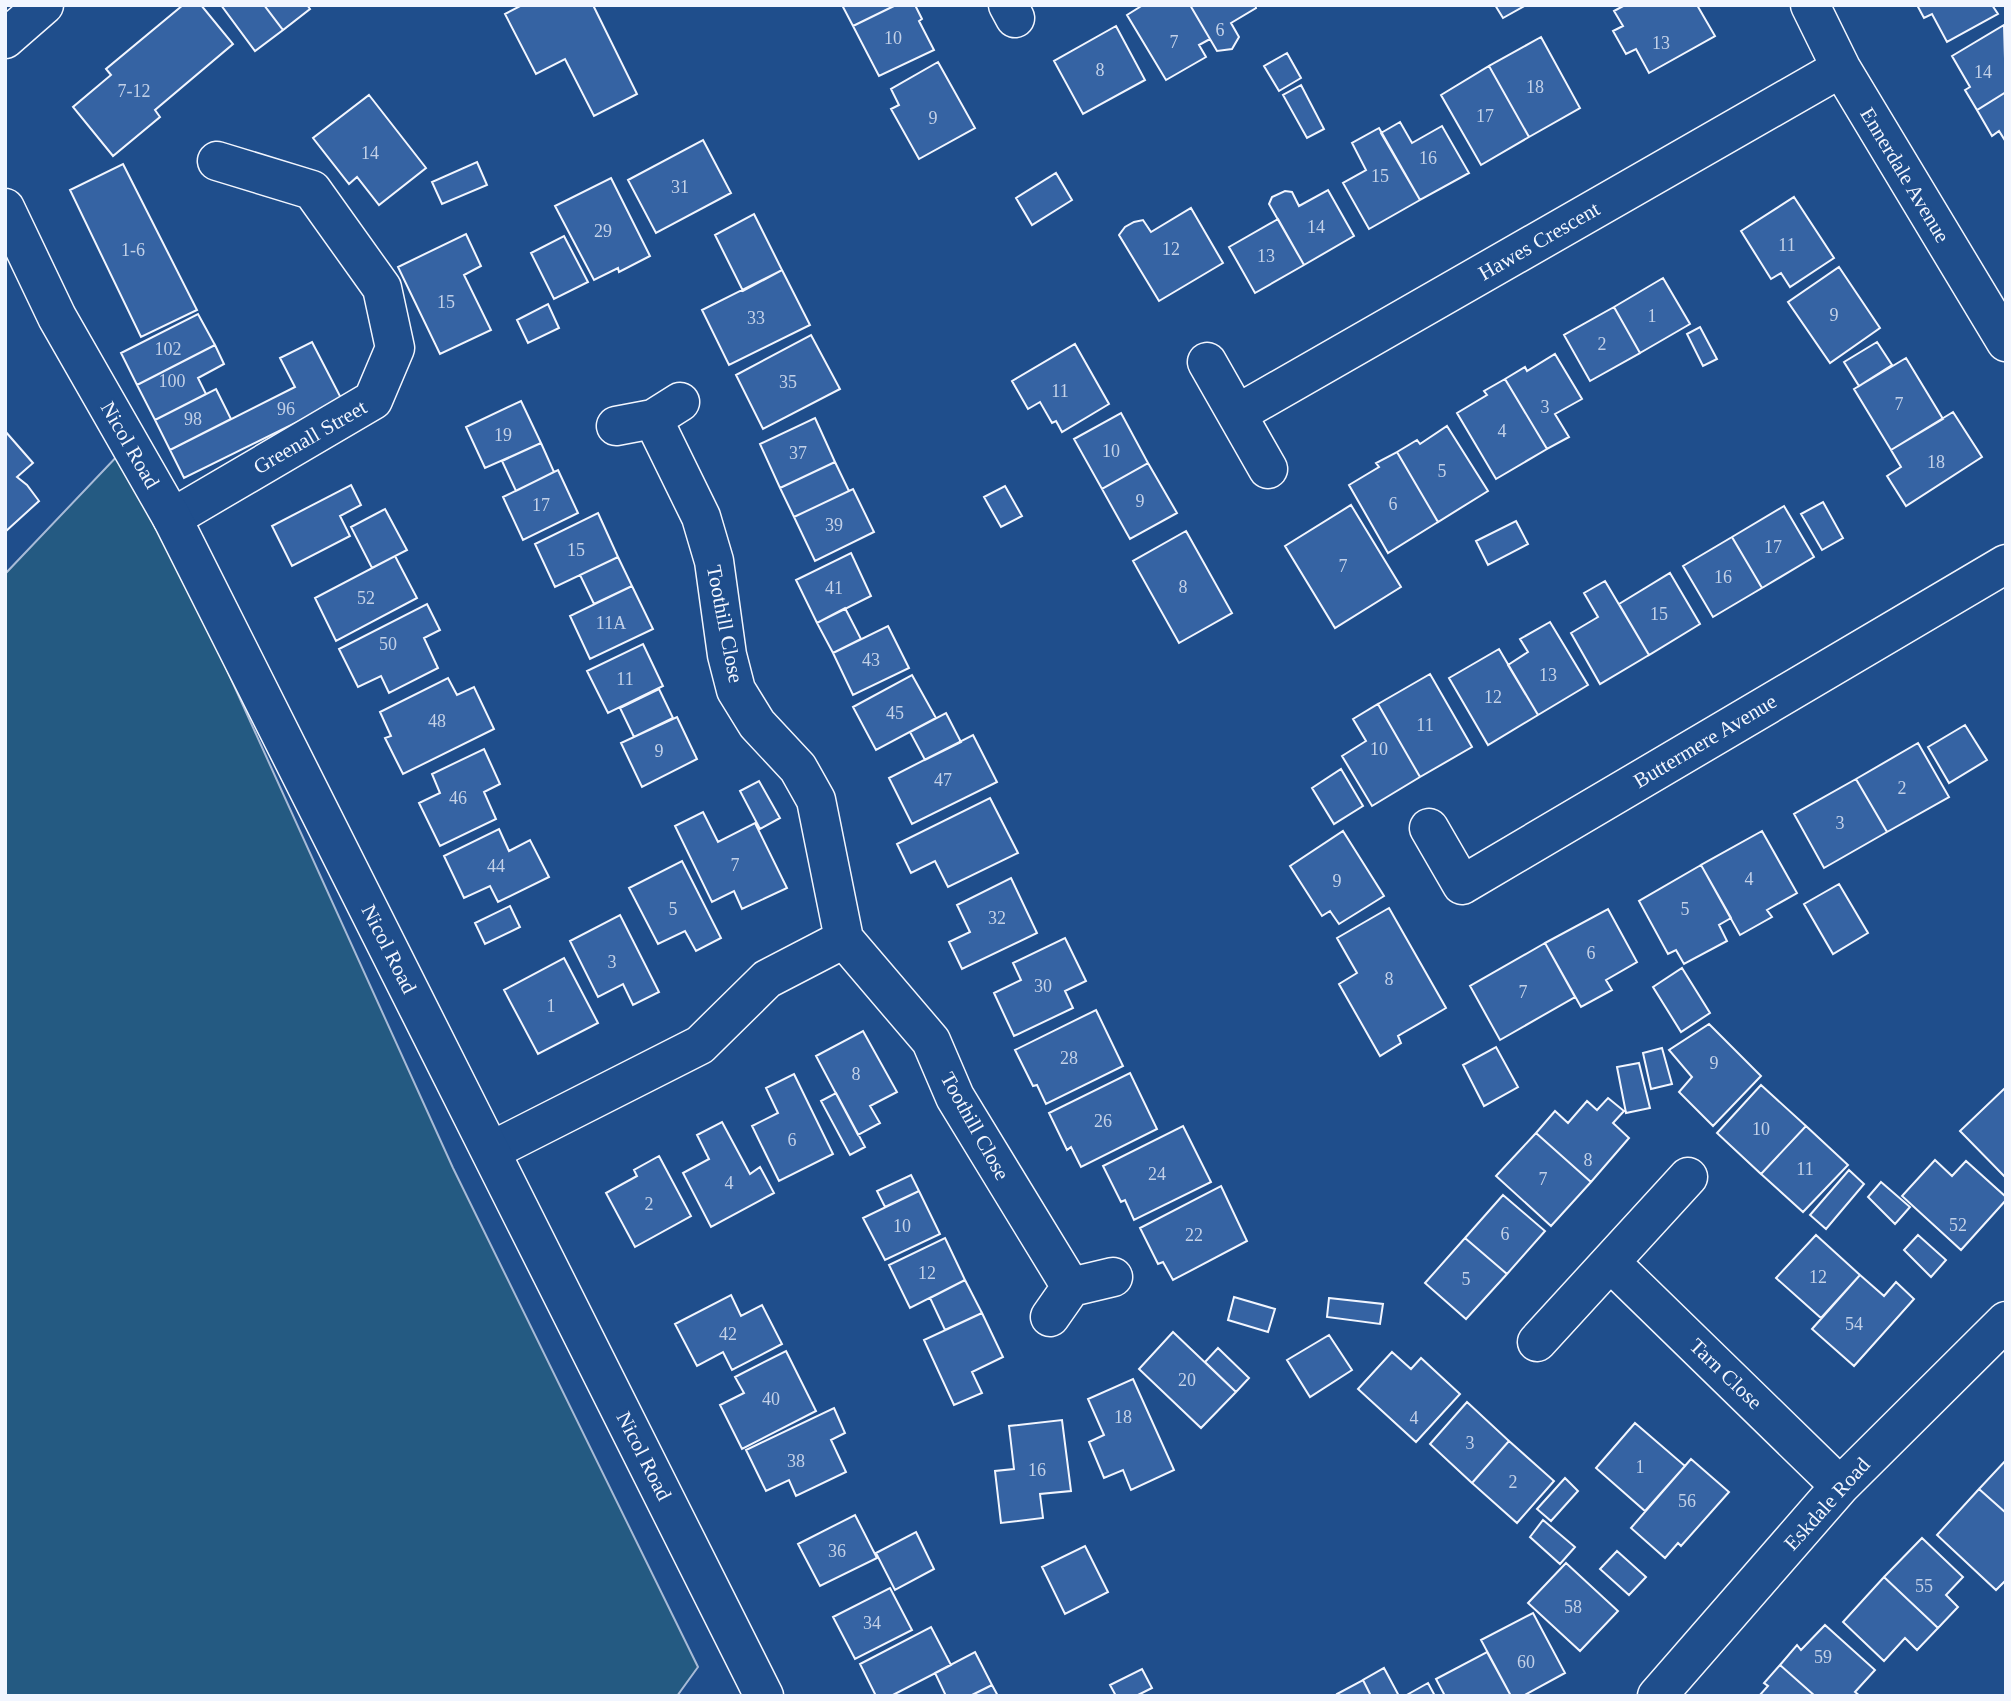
<svg xmlns="http://www.w3.org/2000/svg" width="2011" height="1701" font-family="Georgia,serif">
	<rect width="100%" height="100%" fill="#1f4e8c"/>
	<path fill="#245a82" stroke="#a8bbd7" stroke-width="2" d="M122 451 162 527 453 1168 698 1667 677 1696H5V574Z"/>
	<path fill="#3563a3" stroke="#f2f6ff" stroke-width="2" d="M183 5H201L233 44 155 110 160 117 113 156 73 107 111 75 106 69Z
		M221 5H264L283 30 255 51Z
		M264 5H307L310 9 283 30Z
		M522 5H593L637 94 594 116 565 59 536 74 505 14Z
		M842 5H896L853 26Z
		M896 5H915L922 19 919 21 934 50 879 76 853 26Z
		M1143 5H1190L1210 39 1199 45 1206 57 1166 80 1127 15Z
		M1190 5H1255L1256 8 1231 23 1239 37 1232 49 1217 51Z
		M1495 5H1526L1503 18Z
		M1625 5H1697L1715 36 1649 73 1636 49 1626 54 1613 31 1623 26 1614 11Z
		M1917 5H1992L1998 14 1947 42 1932 14 1924 18Z
		M2004 25 2006 92 1977 110 1965 90 1970 87 1952 56Z
		M1116 26 1145 80 1083 114 1054 61Z
		M1541 37 1580 108 1529 137 1489 66Z
		M1287 53 1301 78 1279 91 1264 66Z
		M938 62 975 128 919 159 891 109 899 105 891 89Z
		M1489 66 1529 137 1481 165 1441 95Z
		M1301 85 1324 129 1307 138 1283 95Z
		M2006 92V142L1999 131 1992 136 1977 110Z
		M369 95 426 168 379 205 357 177 349 184 313 138Z
		M1400 122 1412 143 1442 126 1469 173 1420 200 1381 133Z
		M1379 128 1420 200 1369 229 1343 183 1366 170 1352 143Z
		M703 140 731 193 656 233 628 180Z
		M477 162 487 185 442 204 432 182Z
		M123 164 197 310 141 337 70 190Z
		M1056 173 1072 200 1032 225 1016 198Z
		M611 178 650 256 619 272 618 268 594 280 555 206Z
		M1328 190 1354 236 1304 265 1269 204 1272 197 1285 191 1292 192 1299 206Z
		M1794 197 1834 258 1790 287 1781 273 1771 279 1741 231Z
		M1191 208 1223 263 1159 301 1119 235 1125 227 1134 222 1143 220 1151 232Z
		M754 214 782 270 743 291 715 235Z
		M1278 219 1304 265 1255 293 1229 247Z
		M466 234 481 266 464 275 491 330 440 354 398 267Z
		M564 236 588 282 554 299 531 253Z
		M1839 267 1880 328 1830 363 1788 302Z
		M782 270 810 325 729 365 702 310Z
		M1663 278 1690 324 1640 353 1614 307Z
		M548 304 559 328 528 343 517 320Z
		M1614 307 1640 353 1590 381 1564 335Z
		M198 314 215 345 137 385 121 353Z
		M1700 327 1717 359 1703 366 1687 334Z
		M811 335 840 389 763 429 736 375Z
		M312 342 342 400 184 478 170 450 295 387 280 358Z
		M1877 342 1892 365 1859 386 1844 362Z
		M1075 344 1109 404 1062 432 1056 421 1052 423 1040 402 1028 409 1012 381Z
		M215 345 224 364 198 378 206 394 155 420 137 385Z
		M1555 354 1582 399 1555 414 1569 437 1547 449 1505 379 1525 367 1527 371Z
		M1906 358 1943 419 1891 450 1854 389Z
		M1505 379 1547 449 1496 479 1457 413 1487 395 1484 391Z
		M216 389 231 419 170 450 155 420Z
		M521 401 541 443 485 468 466 427Z
		M1953 412 1982 457 1906 506 1887 476 1901 467 1891 450Z
		M1121 413 1148 463 1102 489 1074 439Z
		M815 418 835 462 780 488 760 444Z
		M1447 426 1488 491 1438 522 1397 452 1417 440 1420 444Z
		M5 431 33 463 17 477 27 485 39 501 5 532Z
		M541 443 554 472 516 491 502 461Z
		M1397 452 1438 522 1388 553 1349 485 1379 467 1376 463Z
		M835 462 849 491 794 517 780 488Z
		M1148 463 1177 513 1130 539 1102 489Z
		M558 470 578 513 523 540 503 497Z
		M351 485 361 505 340 516 350 536 292 566 272 526Z
		M1005 486 1022 516 1001 527 984 497Z
		M853 489 874 532 815 561 794 517Z
		M1823 502 1843 538 1822 550 1801 514Z
		M1351 505 1401 587 1335 628 1285 546Z
		M1784 506 1814 557 1762 588 1732 537Z
		M385 509 407 550 372 568 351 527Z
		M598 513 618 557 555 587 535 544Z
		M1516 521 1528 544 1488 565 1476 541Z
		M1186 531 1232 613 1179 643 1133 561Z
		M1732 537 1762 588 1713 617 1683 566Z
		M851 553 871 596 817 623 796 580Z
		M395 556 417 598 336 641 315 598Z
		M618 557 632 586 594 604 580 575Z
		M1670 573 1700 624 1649 655 1619 604Z
		M1605 581 1649 655 1600 684 1571 633 1598 617 1584 593Z
		M632 586 653 629 590 659 570 616Z
		M427 604 440 630 424 638 438 668 389 693 381 676 358 687 339 649Z
		M845 608 861 639 833 653 817 623Z
		M1550 622 1588 685 1538 715 1508 665 1528 652 1520 639Z
		M888 626 909 668 853 695 833 653Z
		M643 644 663 686 608 713 587 671Z
		M1499 649 1538 715 1488 745 1449 678Z
		M1430 674 1472 747 1420 777 1378 704Z
		M912 675 936 718 876 750 853 707Z
		M448 678 457 695 474 687 494 729 403 774 385 738 391 736 380 712Z
		M659 689 673 718 634 737 620 708Z
		M1378 704 1420 777 1372 806 1342 756 1366 741 1353 719Z
		M946 713 961 742 925 760 910 732Z
		M677 717 697 759 642 787 621 743Z
		M1965 725 1987 760 1949 783 1928 747Z
		M973 735 997 782 912 824 889 778Z
		M1918 743 1949 797 1887 832 1856 779Z
		M484 749 500 784 484 792 496 819 440 846 419 803 440 793 432 774Z
		M1341 769 1363 806 1334 824 1312 788Z
		M1856 779 1887 832 1824 868 1794 814Z
		M759 781 780 818 760 829 740 791Z
		M990 798 1018 853 948 887 935 861 911 873 897 844Z
		M703 812 718 842 755 823 787 888 742 909 734 891 712 902 675 826Z
		M499 829 509 851 530 840 549 877 498 902 490 886 464 898 444 856Z
		M1343 831 1384 896 1339 924 1330 911 1322 916 1290 866Z
		M1762 831 1797 893 1767 910 1772 917 1740 935 1701 865Z
		M682 861 721 938 696 951 685 931 658 944 629 888Z
		M1701 865 1731 918 1719 925 1727 941 1684 964 1676 950 1668 954 1639 901Z
		M1011 878 1037 933 962 969 949 942 970 932 957 905Z
		M1839 884 1868 933 1833 954 1804 904Z
		M510 906 520 927 485 944 475 923Z
		M1389 908 1446 1008 1398 1036 1401 1043 1380 1056 1339 984 1357 973 1337 938Z
		M1608 909 1637 962 1606 980 1612 990 1581 1007 1545 943Z
		M620 915 659 992 633 1005 623 984 598 997 570 941Z
		M1065 938 1086 981 1065 991 1073 1008 1014 1036 994 993 1021 980 1013 963Z
		M1545 943 1575 997 1500 1040 1470 986Z
		M564 958 598 1023 538 1054 504 990Z
		M1682 968 1710 1013 1681 1032 1653 987Z
		M1096 1010 1123 1066 1046 1104 1037 1085 1033 1086 1015 1050Z
		M1709 1024 1761 1076 1713 1126 1679 1092 1692 1077 1669 1050Z
		M863 1031 897 1092 870 1106 880 1123 858 1135 816 1056Z
		M1496 1047 1518 1087 1484 1106 1463 1065Z
		M1662 1048 1672 1084 1651 1089 1643 1053Z
		M1639 1063 1650 1108 1626 1113 1617 1067Z
		M1130 1073 1157 1129 1081 1167 1071 1147 1067 1150 1049 1113Z
		M794 1074 833 1154 779 1181 752 1126 778 1113 766 1088Z
		M1761 1085 1806 1126 1761 1174 1717 1133Z
		M2006 1087V1178L1960 1131Z
		M836 1093 865 1147 850 1155 821 1101Z
		M1608 1098 1624 1111 1613 1123 1629 1138 1591 1182 1536 1133 1555 1111 1568 1123 1587 1101 1597 1110Z
		M722 1122 750 1174 760 1167 774 1193 711 1227 683 1173 709 1159 697 1135Z
		M1183 1126 1211 1182 1134 1220 1125 1200 1121 1202 1103 1166Z
		M1806 1126 1848 1165 1803 1212 1761 1174Z
		M1536 1133 1591 1182 1551 1226 1496 1176Z
		M659 1156 691 1216 635 1247 606 1193 637 1176 634 1170Z
		M1935 1160 1952 1176 1966 1161 2006 1197V1200L1961 1250 1902 1196Z
		M1849 1170 1864 1184 1826 1229 1810 1215Z
		M911 1175 919 1191 885 1207 877 1191Z
		M1881 1182 1910 1207 1895 1224 1868 1197Z
		M1221 1186 1247 1241 1173 1280 1163 1262 1158 1264 1140 1228Z
		M919 1191 940 1234 885 1260 863 1218Z
		M1503 1195 1545 1231 1507 1274 1465 1238Z
		M1816 1235 1860 1275 1821 1318 1776 1278Z
		M1918 1235 1946 1260 1931 1277 1904 1250Z
		M945 1238 965 1280 910 1308 889 1265Z
		M1465 1238 1507 1274 1466 1319 1425 1283Z
		M1860 1275 1884 1296 1896 1282 1914 1299 1854 1366 1812 1329Z
		M965 1280 982 1313 945 1330 930 1298Z
		M731 1295 741 1316 762 1305 782 1344 732 1370 723 1352 697 1366 675 1324Z
		M1234 1297 1275 1309 1268 1332 1228 1320Z
		M1329 1298 1383 1304 1380 1324 1327 1317Z
		M982 1313 1003 1357 972 1372 982 1393 954 1405 924 1340Z
		M1173 1332 1236 1392 1201 1428 1139 1369Z
		M1329 1335 1352 1370 1310 1397 1287 1360Z
		M1218 1348 1249 1378 1236 1392 1205 1362Z
		M786 1351 816 1411 742 1449 720 1405 744 1393 735 1377Z
		M1392 1352 1411 1369 1421 1358 1460 1394 1416 1442 1358 1389Z
		M1133 1379 1174 1470 1131 1490 1123 1470 1104 1478 1089 1442 1104 1435 1088 1399Z
		M1467 1402 1509 1441 1472 1483 1430 1444Z
		M834 1408 845 1433 831 1440 846 1472 796 1496 789 1480 766 1491 746 1450Z
		M1062 1420 1071 1491 1040 1494 1043 1518 1001 1523 995 1471 1014 1469 1009 1426Z
		M1635 1423 1685 1466 1645 1511 1596 1468Z
		M1509 1441 1554 1481 1517 1523 1472 1483Z
		M1691 1459 1729 1492 1681 1546 1678 1543 1665 1558 1631 1528Z
		M2006 1460V1513L1979 1489Z
		M1565 1478 1578 1491 1551 1521 1537 1509Z
		M1979 1489 2006 1513V1580L1996 1590 1937 1535Z
		M855 1515 877 1558 820 1586 798 1544Z
		M1543 1520 1575 1547 1560 1564 1530 1537Z
		M916 1532 934 1569 895 1590 876 1553Z
		M1922 1538 1963 1577 1946 1595 1958 1607 1938 1628 1884 1577Z
		M1085 1546 1108 1592 1065 1614 1042 1567Z
		M1617 1551 1646 1577 1629 1595 1600 1569Z
		M1566 1563 1618 1611 1580 1651 1528 1603Z
		M1884 1577 1938 1628 1917 1650 1905 1638 1884 1661 1843 1622Z
		M890 1588 912 1630 855 1659 833 1617Z
		M1533 1613 1565 1673 1523 1696H1511L1481 1640Z
		M1825 1625 1875 1670 1855 1692 1860 1696H1815L1780 1665 1797 1645 1801 1650Z
		M931 1627 951 1665 891 1696H876L860 1664Z
		M975 1652 992 1685 970 1696H946L935 1673Z
		M1487 1652 1511 1696H1445L1436 1679Z
		M1780 1665 1815 1696H1759L1768 1686 1764 1683Z
		M1384 1668 1399 1696H1371L1363 1680Z
		M1142 1669 1152 1688 1136 1696H1116L1110 1685Z
		M1363 1680 1371 1696H1338L1337 1694Z
		M1428 1683 1435 1696H1405Z
		M992 1685 998 1696H970Z"/>
	<g fill="none" stroke-linecap="round" stroke-linejoin="round">
		<g stroke="#f2f6ff" stroke-width="41">
			<path id="minor" d="M1008 5 1015 18
				M1810 5 1841 68 2006 342
				M1207 362 1268 469
				M1237 414 1841 68
				M653 419 701 517 714 561 727 655 736 690 757 724 798 768 816 800 844 939 931 1041 955 1097 1071 1287
				M616 426 653 419 680 402
				M172 518 373 400 395 348 382 288 312 190 217 161
				M1429 828 1462 885 2006 564
				M491 1151 700 1045 767 979 844 939
				M1611 1263 1840 1486
				M1050 1317 1071 1287 1113 1277
				M1537 1342 1688 1177
				M1657 1696 1840 1486 2006 1321"/>
		</g>
		<g stroke="#f2f6ff" stroke-width="41">
			<path id="tertiary" d="M5 208 57 317 172 518 764 1696"/>
		</g>
		<g stroke="#f2f6ff" stroke-width="41">
			<path id="secondary" d="M5 39 44 5"/>
		</g>
		<use href="#minor" stroke="#1f4e8c" stroke-width="38"/>
		<use href="#tertiary" stroke="#1f4e8c" stroke-width="38"/>
		<use href="#secondary" stroke="#1f4e8c" stroke-width="38"/>
	</g>
	<g text-anchor="middle" stroke-width="5" stroke-linejoin="round" paint-order="stroke">
		<g font-size="18" fill="#c3d1e8">
			<text x="1220" y="36">6</text>
			<text x="893" y="44">10</text>
			<text x="1174" y="48">7</text>
			<text x="1661" y="49">13</text>
			<text x="1100" y="76">8</text>
			<text x="1983" y="78">14</text>
			<text x="1535" y="93">18</text>
			<text x="134" y="97">7-12</text>
			<text x="1485" y="122">17</text>
			<text x="933" y="124">9</text>
			<text x="370" y="159">14</text>
			<text x="1428" y="164">16</text>
			<text x="1380" y="182">15</text>
			<text x="680" y="193">31</text>
			<text x="1316" y="233">14</text>
			<text x="603" y="237">29</text>
			<text x="1787" y="251">11</text>
			<text x="1171" y="255">12</text>
			<text x="133" y="256">1-6</text>
			<text x="1266" y="262">13</text>
			<text x="446" y="308">15</text>
			<text x="1834" y="321">9</text>
			<text x="1652" y="322">1</text>
			<text x="756" y="324">33</text>
			<text x="1602" y="350">2</text>
			<text x="168" y="355">102</text>
			<text x="172" y="387">100</text>
			<text x="788" y="388">35</text>
			<text x="1060" y="397">11</text>
			<text x="1899" y="410">7</text>
			<text x="1545" y="413">3</text>
			<text x="286" y="415">96</text>
			<text x="193" y="425">98</text>
			<text x="1502" y="437">4</text>
			<text x="503" y="441">19</text>
			<text x="1111" y="457">10</text>
			<text x="798" y="459">37</text>
			<text x="1936" y="468">18</text>
			<text x="1442" y="477">5</text>
			<text x="1140" y="507">9</text>
			<text x="1393" y="510">6</text>
			<text x="541" y="511">17</text>
			<text x="834" y="531">39</text>
			<text x="1773" y="553">17</text>
			<text x="576" y="556">15</text>
			<text x="1343" y="572">7</text>
			<text x="1723" y="583">16</text>
			<text x="1183" y="593">8</text>
			<text x="834" y="594">41</text>
			<text x="366" y="604">52</text>
			<text x="1659" y="620">15</text>
			<text x="611" y="629">11A</text>
			<text x="388" y="650">50</text>
			<text x="871" y="666">43</text>
			<text x="1548" y="681">13</text>
			<text x="625" y="685">11</text>
			<text x="1493" y="703">12</text>
			<text x="895" y="719">45</text>
			<text x="437" y="727">48</text>
			<text x="1425" y="731">11</text>
			<text x="1379" y="755">10</text>
			<text x="659" y="757">9</text>
			<text x="943" y="786">47</text>
			<text x="1902" y="794">2</text>
			<text x="458" y="804">46</text>
			<text x="1840" y="829">3</text>
			<text x="735" y="871">7</text>
			<text x="496" y="872">44</text>
			<text x="1749" y="885">4</text>
			<text x="1337" y="887">9</text>
			<text x="673" y="915">5</text>
			<text x="1685" y="915">5</text>
			<text x="997" y="924">32</text>
			<text x="1591" y="959">6</text>
			<text x="612" y="968">3</text>
			<text x="1389" y="985">8</text>
			<text x="1043" y="992">30</text>
			<text x="1523" y="998">7</text>
			<text x="551" y="1012">1</text>
			<text x="1069" y="1064">28</text>
			<text x="1714" y="1069">9</text>
			<text x="856" y="1080">8</text>
			<text x="1103" y="1127">26</text>
			<text x="1761" y="1135">10</text>
			<text x="792" y="1146">6</text>
			<text x="1588" y="1166">8</text>
			<text x="1805" y="1175">11</text>
			<text x="1157" y="1180">24</text>
			<text x="1543" y="1185">7</text>
			<text x="729" y="1189">4</text>
			<text x="649" y="1210">2</text>
			<text x="1958" y="1231">52</text>
			<text x="902" y="1232">10</text>
			<text x="1505" y="1240">6</text>
			<text x="1194" y="1241">22</text>
			<text x="927" y="1279">12</text>
			<text x="1818" y="1283">12</text>
			<text x="1466" y="1285">5</text>
			<text x="1854" y="1330">54</text>
			<text x="728" y="1340">42</text>
			<text x="1187" y="1386">20</text>
			<text x="771" y="1405">40</text>
			<text x="1123" y="1423">18</text>
			<text x="1414" y="1424">4</text>
			<text x="1470" y="1449">3</text>
			<text x="796" y="1467">38</text>
			<text x="1640" y="1473">1</text>
			<text x="1037" y="1476">16</text>
			<text x="1513" y="1488">2</text>
			<text x="1687" y="1507">56</text>
			<text x="837" y="1557">36</text>
			<text x="1924" y="1592">55</text>
			<text x="1573" y="1613">58</text>
			<text x="872" y="1629">34</text>
			<text x="1823" y="1663">59</text>
			<text x="1526" y="1668">60</text>
		</g>
		<g font-size="21" fill="#f2f6ff" stroke="#1f4e8c">
			<text transform="translate(1905 175) rotate(59)" y="7">Ennerdale Avenue</text>
			<text transform="translate(1539 241) rotate(-30)" y="7">Hawes Crescent</text>
			<text transform="translate(310 437) rotate(-30)" y="7">Greenall Street</text>
			<text transform="translate(130 445) rotate(60)" y="7">Nicol Road</text>
			<text transform="translate(725 624) rotate(79)" y="7">Toothill Close</text>
			<text transform="translate(1705 741) rotate(-31)" y="7">Buttermere Avenue</text>
			<text transform="translate(389 949) rotate(63)" y="7">Nicol Road</text>
			<text transform="translate(975 1126) rotate(61)" y="7">Toothill Close</text>
			<text transform="translate(1726 1374) rotate(44)" y="7">Tarn Close</text>
			<text transform="translate(644 1456) rotate(63)" y="7">Nicol Road</text>
			<text transform="translate(1827 1504) rotate(-48)" y="7">Eskdale Road</text>
		</g>
	</g>
	<rect width="2011" height="1701" fill="none" stroke="#f2f6ff" stroke-width="14"/>
</svg>
